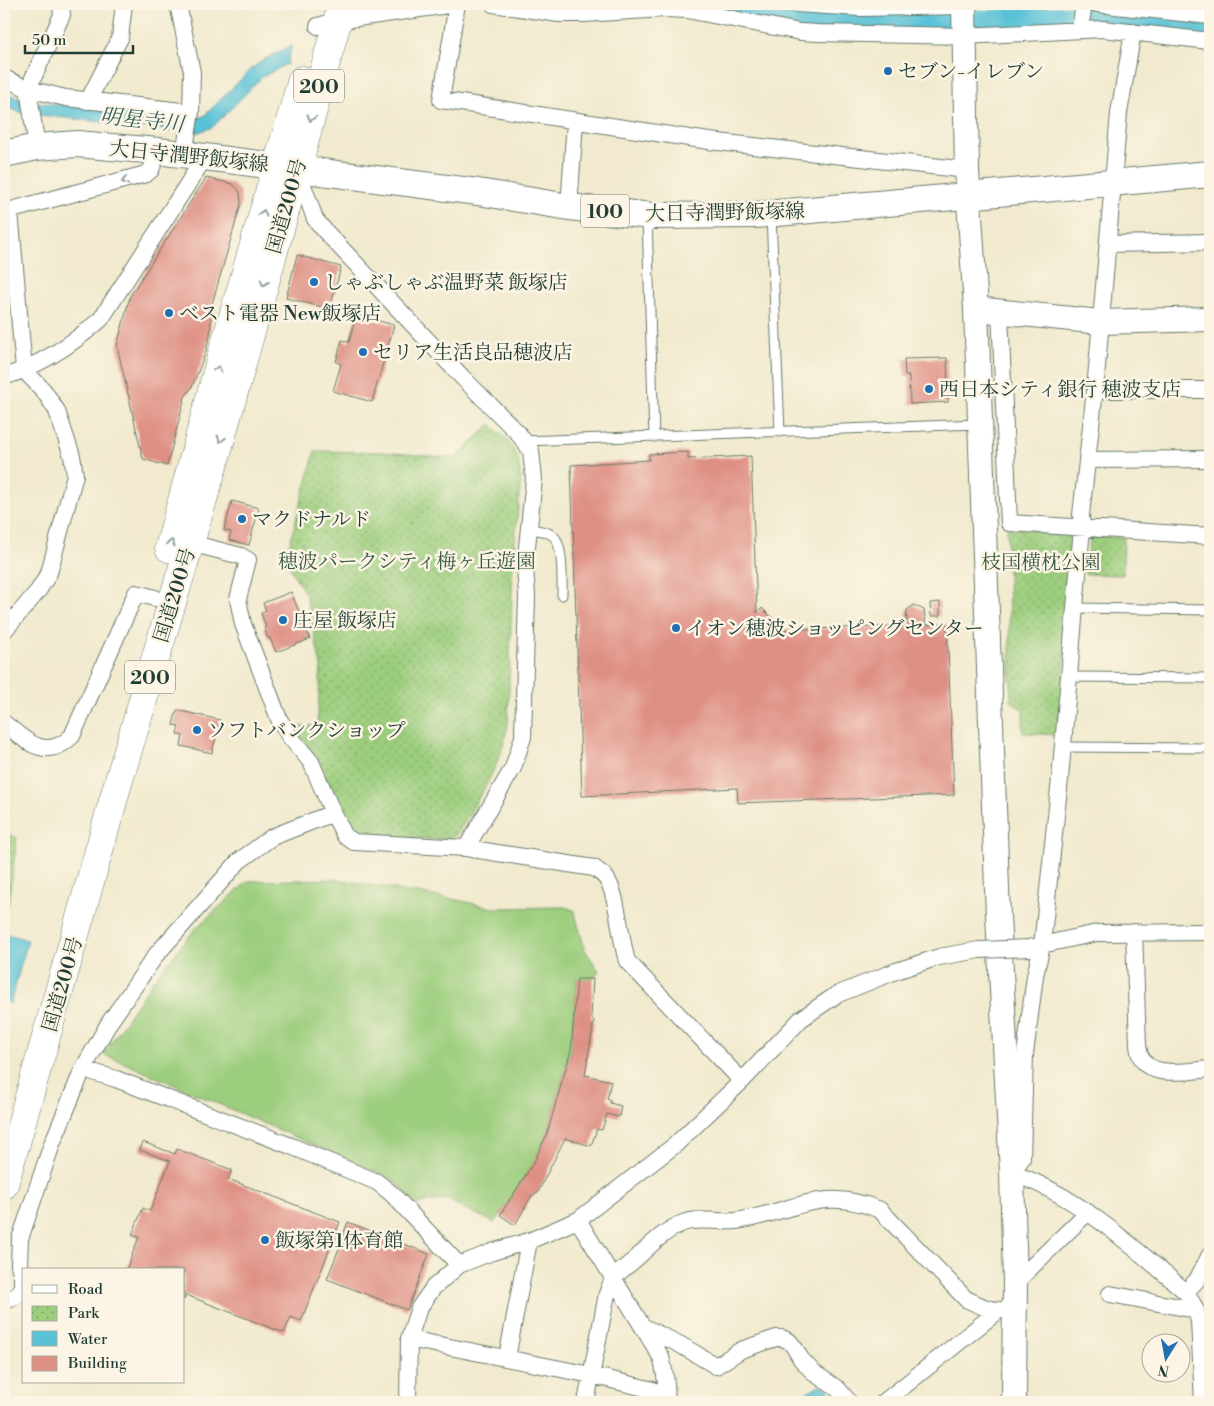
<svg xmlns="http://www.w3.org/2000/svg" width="1214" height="1406" font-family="'Libre Bodoni','Noto Serif JP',serif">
	<defs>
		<pattern id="park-dots" width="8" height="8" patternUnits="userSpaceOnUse" patternTransform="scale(1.25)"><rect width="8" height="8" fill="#9dce7e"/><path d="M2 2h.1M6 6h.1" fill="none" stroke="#7fa868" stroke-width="1.8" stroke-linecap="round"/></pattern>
	</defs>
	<rect width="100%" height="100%" fill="#fcf5e5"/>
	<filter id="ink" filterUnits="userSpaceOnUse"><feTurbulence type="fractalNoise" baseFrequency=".02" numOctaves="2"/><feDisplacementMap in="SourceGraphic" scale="10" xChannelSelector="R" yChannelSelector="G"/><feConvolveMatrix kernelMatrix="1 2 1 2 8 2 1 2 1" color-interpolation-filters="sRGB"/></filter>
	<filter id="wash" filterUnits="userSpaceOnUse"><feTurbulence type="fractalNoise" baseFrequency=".0096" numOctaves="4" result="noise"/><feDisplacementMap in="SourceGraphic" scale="20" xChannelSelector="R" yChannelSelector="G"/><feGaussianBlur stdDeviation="1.12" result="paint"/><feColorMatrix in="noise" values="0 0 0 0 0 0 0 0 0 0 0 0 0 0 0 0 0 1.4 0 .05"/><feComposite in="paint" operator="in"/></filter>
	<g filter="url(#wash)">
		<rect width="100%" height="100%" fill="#f1eace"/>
		<path fill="#9dce7e" stroke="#5e8659" d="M335 879 452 899 494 908 564 907 574 910 585 950 599 971 593 979H577L571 1050 547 1134 534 1162 495 1223 445 1199 417 1204 392 1179 353 1162 103 1054 155 978 195 929 248 881Z"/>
		<path fill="url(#park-dots)" stroke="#5e8659" d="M491 424 508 441 518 458 521 478 513 559 508 723C503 764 478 798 458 833L449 840 359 836 352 833 317 760 295 727 317 725 321 666 306 595 285 560 315 451 382 452 456 458Z
			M1007 528 1076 533 1058 735 1023 733V710L1011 701Z
			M1095 536 1124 538 1123 575 1085 574 1090 540Z
			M4 832 17 838 8 906H4Z"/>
		<path fill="#5ac2d7" stroke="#3c8086" d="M292 45 287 64 262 77 213 127 196 133 22 113 4 106V91L23 101 197 118 204 116 250 70 263 60Z
			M4 933 28 940 10 1004 4 1000Z
			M821 1384 842 1402H790Z"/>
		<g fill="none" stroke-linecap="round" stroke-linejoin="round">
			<path stroke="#5ac2d7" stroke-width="26" d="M722 4 788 18 837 21 986 23 1074 18 1159 22 1210 28"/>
		</g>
		<g id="blocks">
			<path fill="#df9085" d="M206 178 233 184 240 192 241 204 212 304 210 335 206 351 192 387 185 397 167 466 143 459 117 346 130 296Z
				M297 255 341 267 330 309 286 298Z
				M356 315 394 325 372 402 333 391 341 364 336 362 342 340 349 342Z
				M947 358 948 402 910 404 909 376H905L904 359Z
				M688 452V459L751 456 757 613 762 608 779 625 774 630 906 626 907 610 914 605 924 610 926 625 947 624 954 795 738 803 737 788 582 796 571 465 649 460V454Z
				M232 501 259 508 249 545 229 540 231 532 224 530Z
				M291 592 310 639 276 652 270 638H268L264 628 266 627 261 613 266 611 263 603Z
				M940 602V616H931L930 603Z
				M177 710 220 720 212 753 181 746 183 736 177 734 179 726 173 725Z
				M577 979H593L591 1017 594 1021 585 1075 611 1081 607 1099 610 1100V1103L621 1106 619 1117 607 1114 602 1130 597 1129 591 1146 565 1138 538 1192 531 1197 515 1225 500 1215 534 1162 547 1134 571 1050Z
				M143 1142 175 1154 177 1149 232 1170 228 1179 340 1222 336 1232 343 1235 348 1222 429 1254 407 1310 327 1279 340 1246 332 1243 301 1321 291 1317 284 1333 186 1295 184 1300V1270H126L139 1237 132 1235 143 1208 150 1211 170 1161 140 1150Z"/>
		</g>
	</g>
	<g filter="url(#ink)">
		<use href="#blocks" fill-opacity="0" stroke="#687a6a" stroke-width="1"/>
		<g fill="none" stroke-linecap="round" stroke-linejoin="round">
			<g stroke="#687a6a" stroke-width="11">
				<path id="lane" d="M771 215 780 432
					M647 218 654 437
					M524 441 979 424
					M529 529C537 530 545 530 552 535 564 542 562 581 562 595
					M1075 608 1210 610
					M1069 677 1210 678
					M1063 747 1210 748"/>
			</g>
			<g stroke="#687a6a" stroke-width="18">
				<path id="street" d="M178 4 192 72 191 112 184 154
					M457 4 441 100 709 141 967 170
					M493 4 559 14H583L665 9 687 10 800 32 818 33 964 36 1103 29 1210 41
					M797 4 860 8 964 6
					M1097 4 1210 16
					M318 26 336 21 455 4
					M1080 30 1084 4
					M1133 32 1119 113 1095 390 1081 515 1082 528 1060 779 1042 945 1035 976 1025 1054 1022 1158 1012 1173C1079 1196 1133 1247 1186 1292L1194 1306 1199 1320 1203 1402
					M4 78 28 89 66 98 191 112
					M88 101 120 38 124 4
					M37 147 28 89 62 15 61 4
					M298 171 315 219 325 231 462 377 518 433 531 451 534 479 525 566 527 596 523 737 513 768 466 848
					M569 207 575 121
					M4 212 146 174 151 170 158 151
					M1108 244 1210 242
					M1000 312 1009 523 1210 536
					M4 377C40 365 73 344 101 319L205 157
					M1095 390H1210
					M1088 460 1210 459
					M190 543 241 556 248 560 238 599 243 624 279 719 290 737 311 762 333 813 345 836 354 842 466 848 594 868C598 871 603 874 606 878 618 894 620 939 627 961L742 1081
					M4 631 38 591 49 573 75 475 72 456 57 411 44 391 24 370 10 211
					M4 723C26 741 46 762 72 736L136 593 155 598
					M1134 932 1138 1045C1141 1082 1184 1071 1210 1069
					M1032 947 1097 933 1210 932
					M83 1069 116 1079 291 1146 377 1182 392 1194 459 1265
					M578 1220 661 1357C665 1372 668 1386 666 1402
					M1015 1283 1088 1212
					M1186 1292 1197 1280 1210 1255
					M1110 1294 1196 1310
					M4 1302 18 1295 22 1289V1277L19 1265 20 1239 52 1144 83 1069 109 1023 156 955 239 861 272 837 333 813
					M644 1327 679 1344 716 1366 741 1350 776 1338H782L789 1341 794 1347 801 1359 814 1373 838 1389 849 1402
					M409 1339 591 1375 653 1390
					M507 1358 529 1241
					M408 1402 409 1339 415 1320 419 1308 433 1288 459 1265 492 1252 529 1241 578 1220 675 1145 742 1081 801 1019 836 995 896 971 939 957 979 950
					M586 1402 607 1294C609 1289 611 1281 615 1277 620 1271 626 1267 632 1262 648 1248 663 1231 683 1223 699 1217 719 1223 736 1221 792 1213 820 1185 880 1210L966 1299C987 1309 992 1312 1015 1309
					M884 1402 998 1311"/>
			</g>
			<g stroke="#687a6a" stroke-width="26">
				<path id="secondary" d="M964 4 967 170 976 309 998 916 1012 1173 1015 1283 1014 1402
					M976 309 1100 322 1210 319"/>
			</g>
			<g stroke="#687a6a" stroke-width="28">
				<path id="primary" d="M4 154 37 147 77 144 158 151 478 192 569 207 652 216 755 215 1210 174"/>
			</g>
			<g stroke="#687a6a" stroke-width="29">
				<path id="highway" d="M169 548 222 354 302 80
					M4 1185 117 787 216 456 297 169 342 4"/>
			</g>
			<use href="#lane" stroke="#fff" stroke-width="9"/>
			<use href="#street" stroke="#fff" stroke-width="16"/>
			<use href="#secondary" stroke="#fff" stroke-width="24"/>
			<use href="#primary" stroke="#fff" stroke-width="26"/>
			<use href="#highway" stroke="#fff" stroke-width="28"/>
			<g stroke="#687a6a" stroke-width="18" stroke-linecap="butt">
				<path id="street-bridge" d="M979 950 1030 948"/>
			</g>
			<use href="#street-bridge" stroke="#fff" stroke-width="16"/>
		</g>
		<defs><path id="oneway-chevron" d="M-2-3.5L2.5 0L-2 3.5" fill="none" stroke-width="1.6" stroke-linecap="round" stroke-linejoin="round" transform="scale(1.25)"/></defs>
		<g stroke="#8f9e9a">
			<use href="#oneway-chevron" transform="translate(311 118) rotate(105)"/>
			<use href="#oneway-chevron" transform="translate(125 181) rotate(165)"/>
			<use href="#oneway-chevron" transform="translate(263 213) rotate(-74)"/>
			<use href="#oneway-chevron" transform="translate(264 283) rotate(105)"/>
			<use href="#oneway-chevron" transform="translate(218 369) rotate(-75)"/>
			<use href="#oneway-chevron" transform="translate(221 439) rotate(106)"/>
			<use href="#oneway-chevron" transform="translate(171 543) rotate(-75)"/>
		</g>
	</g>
	<g fill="#1f6fb2" stroke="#fcf5e5" stroke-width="2">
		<circle cx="888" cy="71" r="5"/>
		<circle cx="314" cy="282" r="5"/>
		<circle cx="169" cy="313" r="5"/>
		<circle cx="363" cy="352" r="5"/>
		<circle cx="929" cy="389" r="5"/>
		<circle cx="242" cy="519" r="5"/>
		<circle cx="283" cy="620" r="5"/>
		<circle cx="676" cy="628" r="5"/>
		<circle cx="197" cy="730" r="5"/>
		<circle cx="265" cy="1240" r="5"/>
	</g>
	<g text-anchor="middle" stroke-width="5" stroke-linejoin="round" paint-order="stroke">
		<g fill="#fcf5e5" stroke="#617469" stroke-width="1">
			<rect x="294" y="69.5" width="50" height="33" rx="4"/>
			<rect x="581" y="194.5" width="48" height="33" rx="4"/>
			<rect x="125" y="660.5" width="50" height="33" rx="4"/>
		</g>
		<g font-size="19" font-weight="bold" fill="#1f3d34">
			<text x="319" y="93">200</text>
			<text x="605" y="218">100</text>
			<text x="150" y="684">200</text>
		</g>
		<g font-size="20" fill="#1f3d34" stroke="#fcf5e5" text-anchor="start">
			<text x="898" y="78">セブン-イレブン</text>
			<text x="324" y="289">しゃぶしゃぶ温野菜 飯塚店</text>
			<text x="179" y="320">ベスト電器 New飯塚店</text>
			<text x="373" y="359">セリア生活良品穂波店</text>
			<text x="939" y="396">西日本シティ銀行 穂波支店</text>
			<text x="252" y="526">マクドナルド</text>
			<text x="293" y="627">庄屋 飯塚店</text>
			<text x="686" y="635">イオン穂波ショッピングセンター</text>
			<text x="207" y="737">ソフトバンクショップ</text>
			<text x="275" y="1247">飯塚第1体育館</text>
		</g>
		<g font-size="20" fill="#1f3d34" stroke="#fcf5e5">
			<text transform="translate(189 156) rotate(6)" y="7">大日寺潤野飯塚線</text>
			<text transform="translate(286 206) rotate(-74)" y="7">国道200号</text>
			<text transform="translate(725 212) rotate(-1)" y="7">大日寺潤野飯塚線</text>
			<text transform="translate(174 595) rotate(-73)" y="7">国道200号</text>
			<text transform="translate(62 984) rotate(-74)" y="7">国道200号</text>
		</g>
		<g font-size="20" fill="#385a43" stroke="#fcf5e5">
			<text x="407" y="568">穂波パークシティ梅ヶ丘遊園</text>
			<text x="1041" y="569">枝国横枕公園</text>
		</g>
		<g font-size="21" font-style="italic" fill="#2e5e5d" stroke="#fcf5e5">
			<text transform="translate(142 120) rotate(6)" y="7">明星寺川</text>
		</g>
	</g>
	<rect width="1214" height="1406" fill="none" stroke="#fcf5e5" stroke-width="20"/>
	<rect x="22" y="1268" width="162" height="115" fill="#fcf5e5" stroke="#a4ab9e"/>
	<rect x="32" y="1285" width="25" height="8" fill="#ffffff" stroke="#a4ab9e"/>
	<text x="68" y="1294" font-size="15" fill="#1f3d34">Road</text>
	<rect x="32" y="1306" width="25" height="15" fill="url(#park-dots)" stroke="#a4ab9e"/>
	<text x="68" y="1318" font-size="15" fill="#1f3d34">Park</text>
	<rect x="32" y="1331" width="25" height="15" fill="#5ac2d7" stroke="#a4ab9e"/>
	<text x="68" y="1344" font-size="15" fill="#1f3d34">Water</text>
	<rect x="32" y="1356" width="25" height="15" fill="#df9085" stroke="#a4ab9e"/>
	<text x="68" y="1368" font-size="15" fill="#1f3d34">Building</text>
	<g transform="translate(1166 1358) rotate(191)"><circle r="24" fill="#fcf5e5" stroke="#a4ab9e"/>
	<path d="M0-4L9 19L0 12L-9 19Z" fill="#1f6fb2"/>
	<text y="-8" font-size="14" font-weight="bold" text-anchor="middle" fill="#1f3d34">N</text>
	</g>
	<path d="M25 45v8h108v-8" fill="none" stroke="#1f3d34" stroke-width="2.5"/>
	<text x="32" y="45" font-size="15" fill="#1f3d34" stroke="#fcf5e5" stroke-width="4" paint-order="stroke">50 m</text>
</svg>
